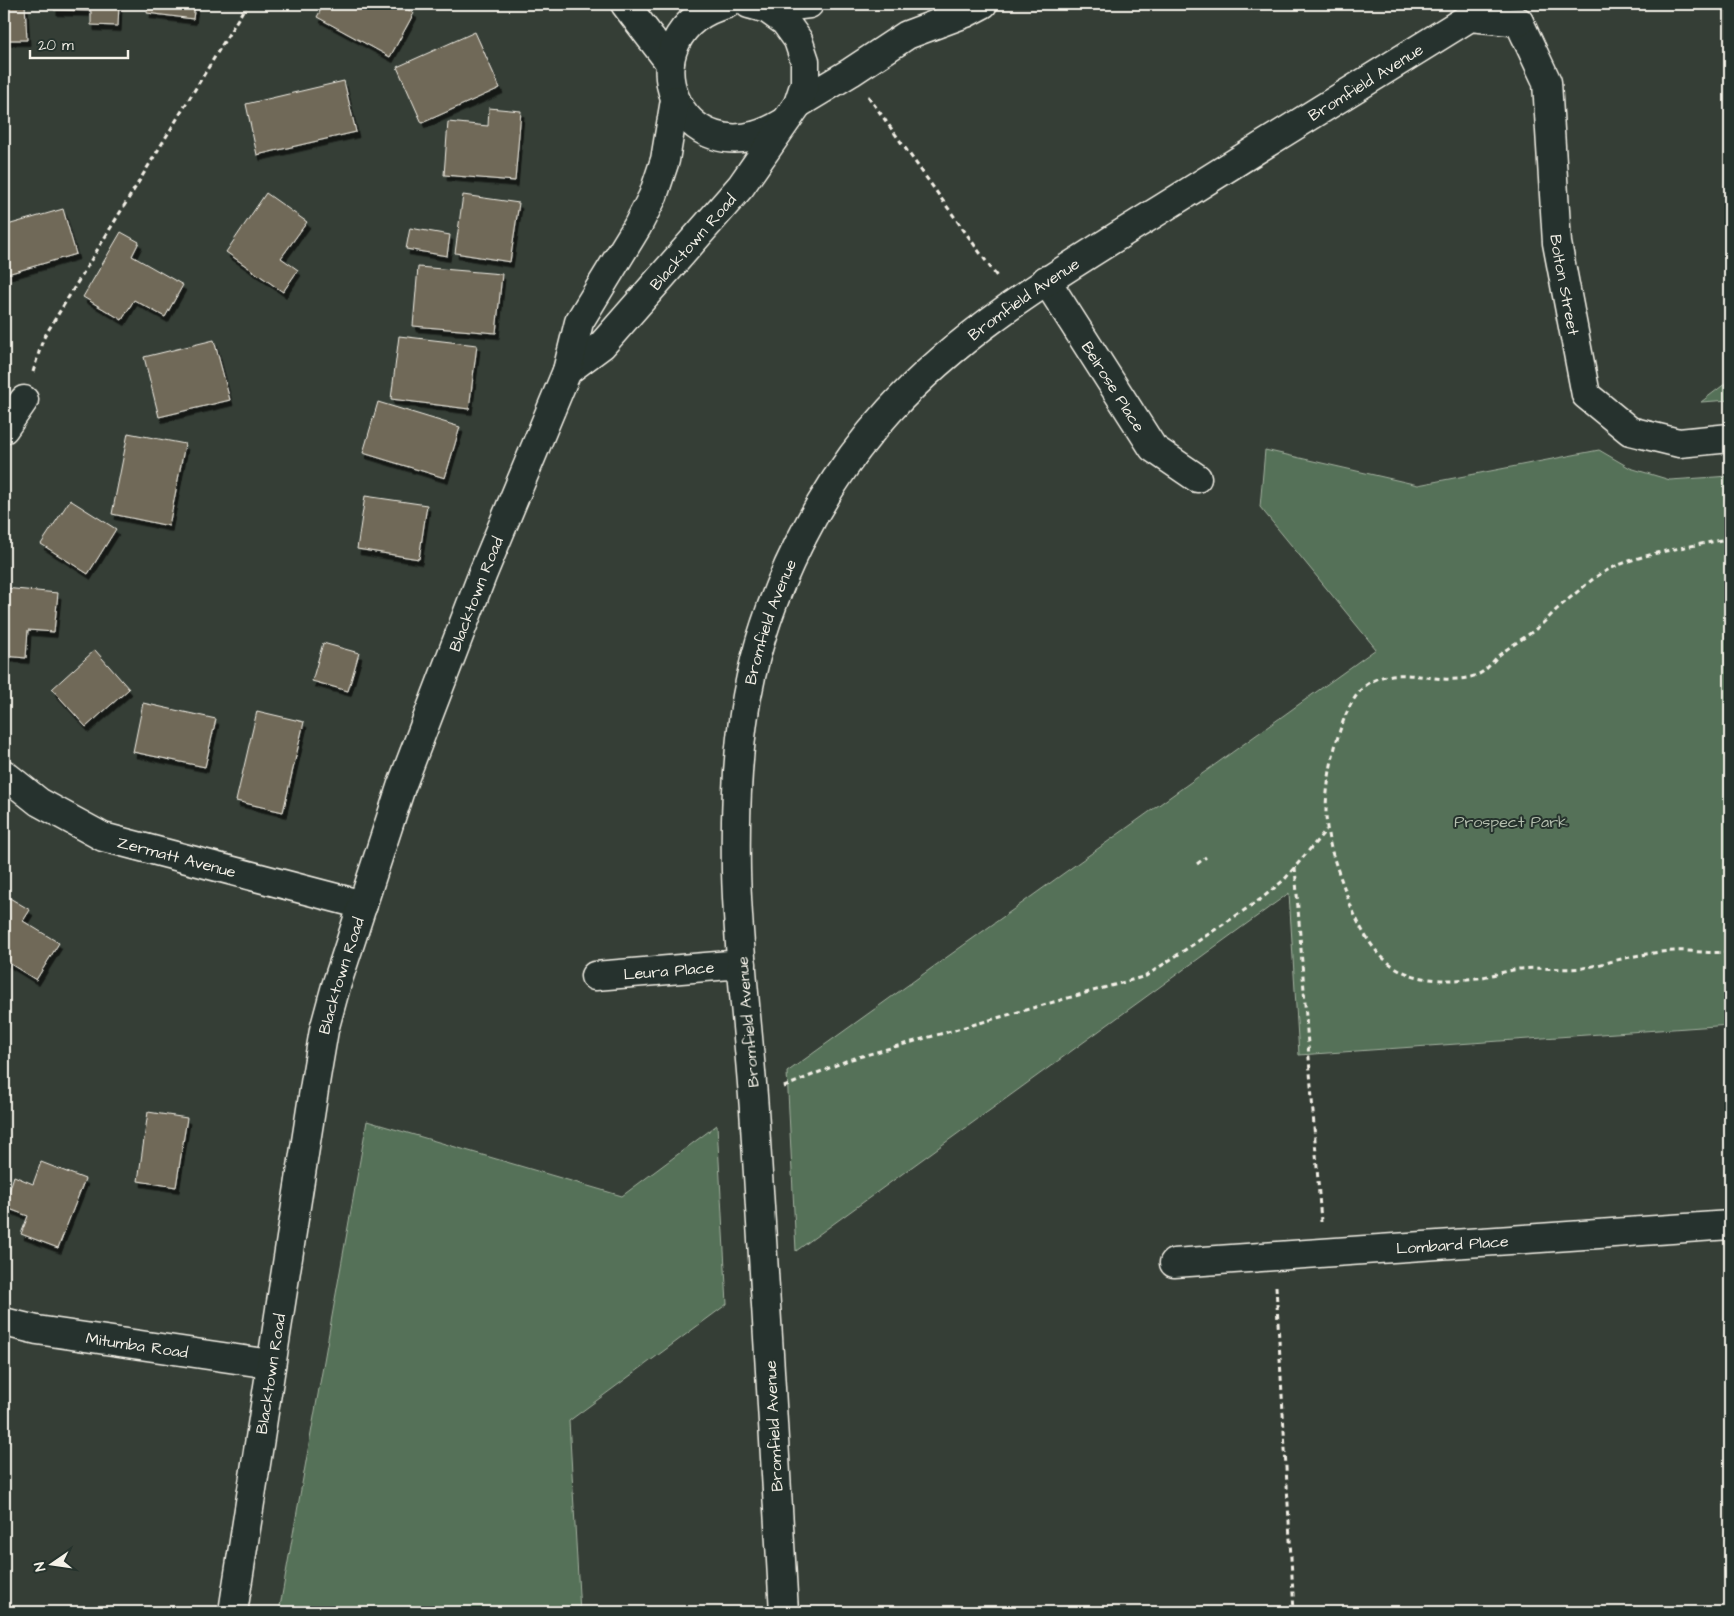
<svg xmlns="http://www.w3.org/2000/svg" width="1734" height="1616" font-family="'Architects Daughter',sans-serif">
	<defs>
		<filter id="shadow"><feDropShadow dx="3" dy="5.5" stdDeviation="0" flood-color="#0009"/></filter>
	</defs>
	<rect width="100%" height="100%" fill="#353e36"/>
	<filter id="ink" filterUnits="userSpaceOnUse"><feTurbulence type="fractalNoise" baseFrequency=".02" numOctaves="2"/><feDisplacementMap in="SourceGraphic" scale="10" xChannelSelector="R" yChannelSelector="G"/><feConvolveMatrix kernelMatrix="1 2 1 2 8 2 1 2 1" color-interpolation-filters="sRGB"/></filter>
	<g filter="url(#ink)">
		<path fill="#547158" stroke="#a4b1a0" d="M1730 380V400L1701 402Z
			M1265 450 1418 485 1599 450 1630 468 1670 480 1730 476V1025L1299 1055 1289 893 796 1251 787 1072 1376 649 1260 507Z
			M367 1121 622 1196 717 1125 727 1304 569 1421 580 1612H279Z"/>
		<path fill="#706958" stroke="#f4f1e8" filter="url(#shadow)" d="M4 4H25L27 40H4Z
			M54 4H119L118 26 91 25V11L54 10Z
			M148 4H195L193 19 147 13Z
			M324 4H397L414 13 390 57 317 17Z
			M475 32 500 88 422 123 397 67Z
			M344 81 356 132 257 155 246 104Z
			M489 108 521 111 515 181 444 175 448 122 488 126Z
			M266 193 307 222 281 258 298 270 283 292 226 252Z
			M463 195 519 203 510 262 455 253Z
			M63 209 76 254 4 275V226Z
			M410 228 450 235 447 256 406 249Z
			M121 232 139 242 132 256 183 285 165 317 134 300 122 320 83 297Z
			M418 267 502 274 496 333 413 326Z
			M399 336 477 345 469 409 391 399Z
			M214 340 230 400 159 417 144 357Z
			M378 402 460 427 445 478 363 453Z
			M128 433 185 444 169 526 112 514Z
			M365 496 427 505 419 559 357 549Z
			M70 500 116 529 88 574 41 544Z
			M4 588 58 593 54 632 28 630 26 658 4 656Z
			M323 643 359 653 348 691 312 681Z
			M95 650 129 689 86 727 52 689Z
			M143 703 216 719 205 767 133 752Z
			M257 711 304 722 283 812 236 801Z
			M8 897 30 910 23 921 59 943 36 980 4 960V904Z
			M148 1112 187 1118 176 1187 138 1181Z
			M41 1162 85 1179 58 1248 21 1234 28 1216 4 1207 14 1176 33 1184Z"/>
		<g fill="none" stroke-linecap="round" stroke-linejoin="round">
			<g stroke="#f4f1e8" stroke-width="31">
				<g id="minor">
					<path id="s1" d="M1519 22 1547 82 1557 243 1586 395 1630 431 1679 443 1730 438"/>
					<path id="s2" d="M1046 280 1153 448 1197 478"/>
					<path d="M4 429 24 400"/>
					<path id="s3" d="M4 774 39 802 103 837 363 905"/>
					<path id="s4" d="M595 976 742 964"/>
					<path id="s5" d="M1174 1263 1730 1225"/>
					<path id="s6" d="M4 1322 37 1330 271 1364"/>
					<path id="s7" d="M784 1612C775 1450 765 1287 755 1125 750 1040 738 956 736 871 735 815 737 751 747 696 766 593 819 488 889 411 965 327 1068 267 1163 208 1265 144 1368 80 1470 17L1519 22"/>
				</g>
			</g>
			<g stroke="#f4f1e8" stroke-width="31">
				<path id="tertiary" d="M625 4 670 63"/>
			</g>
			<g stroke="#f4f1e8" stroke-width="31">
				<g id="secondary">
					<path d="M727 4C619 32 678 187 783 123"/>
					<path d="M767 9 809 4"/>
					<path d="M798 104 851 72 907 35 966 13 983 4"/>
					<path id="s8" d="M567 371 602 345 741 186 798 104 805 83V61L798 40 785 22 767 9 749 4"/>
					<path id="s9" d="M233 1612 316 1077 324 1030 336 986 401 787 483 573 567 371 579 322 637 227 653 196 665 160 675 100"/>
				</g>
			</g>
			<path stroke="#f4f1e8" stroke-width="3" stroke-dasharray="5 4" stroke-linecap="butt" d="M868 96 998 278
				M33 372 43 339 247 4
				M1730 538C1688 548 1629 553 1593 579 1581 589 1568 599 1556 610 1550 616 1544 623 1537 628 1525 638 1510 646 1498 656 1492 662 1486 671 1479 674 1442 691 1399 659 1365 686 1339 708 1326 778 1326 811 1326 841 1336 865 1346 893 1371 963 1401 988 1477 978 1491 976 1505 971 1519 969 1540 967 1562 970 1583 968 1601 965 1618 959 1635 956 1652 953 1670 950 1688 951 1703 952 1716 954 1730 951
				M1197 864 1206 857
				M1295 867 1321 1222
				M784 1087 848 1060 1146 976 1261 899 1284 880 1326 830
				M1276 1286 1294 1612"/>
			<use href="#minor" stroke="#26332d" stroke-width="28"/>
			<use href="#tertiary" stroke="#26332d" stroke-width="28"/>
			<use href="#secondary" stroke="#26332d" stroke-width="28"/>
		</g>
	</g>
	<g text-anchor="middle" stroke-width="4" stroke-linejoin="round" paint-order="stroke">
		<g font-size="16" fill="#f4f1e8" stroke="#26332d">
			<text dy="6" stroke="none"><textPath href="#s7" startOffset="1821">Bromfield Avenue</textPath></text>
			<text dy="6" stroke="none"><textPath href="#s8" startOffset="181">Blacktown Road</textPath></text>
			<text dy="6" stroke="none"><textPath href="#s1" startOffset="270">Bolton Street</textPath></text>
			<text dy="6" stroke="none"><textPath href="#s7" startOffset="1416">Bromfield Avenue</textPath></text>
			<text dy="6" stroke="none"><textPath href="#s2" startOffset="126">Belrose Place</textPath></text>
			<text dy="6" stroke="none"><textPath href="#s9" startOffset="1051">Blacktown Road</textPath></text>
			<text dy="6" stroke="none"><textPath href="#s7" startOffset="996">Bromfield Avenue</textPath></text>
			<text dy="6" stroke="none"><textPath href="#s3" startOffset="194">Zermatt Avenue</textPath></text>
			<text dy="6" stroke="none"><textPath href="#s4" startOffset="74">Leura Place</textPath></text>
			<text dy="6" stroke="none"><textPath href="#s9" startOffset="646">Blacktown Road</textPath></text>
			<text transform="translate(747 1022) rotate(-95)" y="6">Bromfield Avenue</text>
			<text dy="6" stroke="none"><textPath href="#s5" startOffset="279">Lombard Place</textPath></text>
			<text dy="6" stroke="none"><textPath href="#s6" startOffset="135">Mitumba Road</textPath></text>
			<text dy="6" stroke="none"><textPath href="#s9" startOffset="241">Blacktown Road</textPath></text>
			<text transform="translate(773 1426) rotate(-93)" y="6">Bromfield Avenue</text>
		</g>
		<g font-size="16" fill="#b4beae" stroke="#26332d">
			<text x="1511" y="827">Prospect Park</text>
		</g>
	</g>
	<rect width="1734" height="1616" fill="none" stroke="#26332d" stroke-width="20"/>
	<rect x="10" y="10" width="1714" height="1596" fill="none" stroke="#f4f1e8" stroke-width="2" filter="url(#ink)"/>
	<g transform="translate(52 1564) rotate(257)" stroke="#26332d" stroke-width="4" paint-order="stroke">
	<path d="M0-4L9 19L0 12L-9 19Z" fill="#f4f1e8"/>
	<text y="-8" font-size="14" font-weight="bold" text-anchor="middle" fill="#f4f1e8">N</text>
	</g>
	<path d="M30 50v8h98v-8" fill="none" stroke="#f4f1e8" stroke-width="2.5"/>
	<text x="38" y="50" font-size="15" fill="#f4f1e8" stroke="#26332d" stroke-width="4" paint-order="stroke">20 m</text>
</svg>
